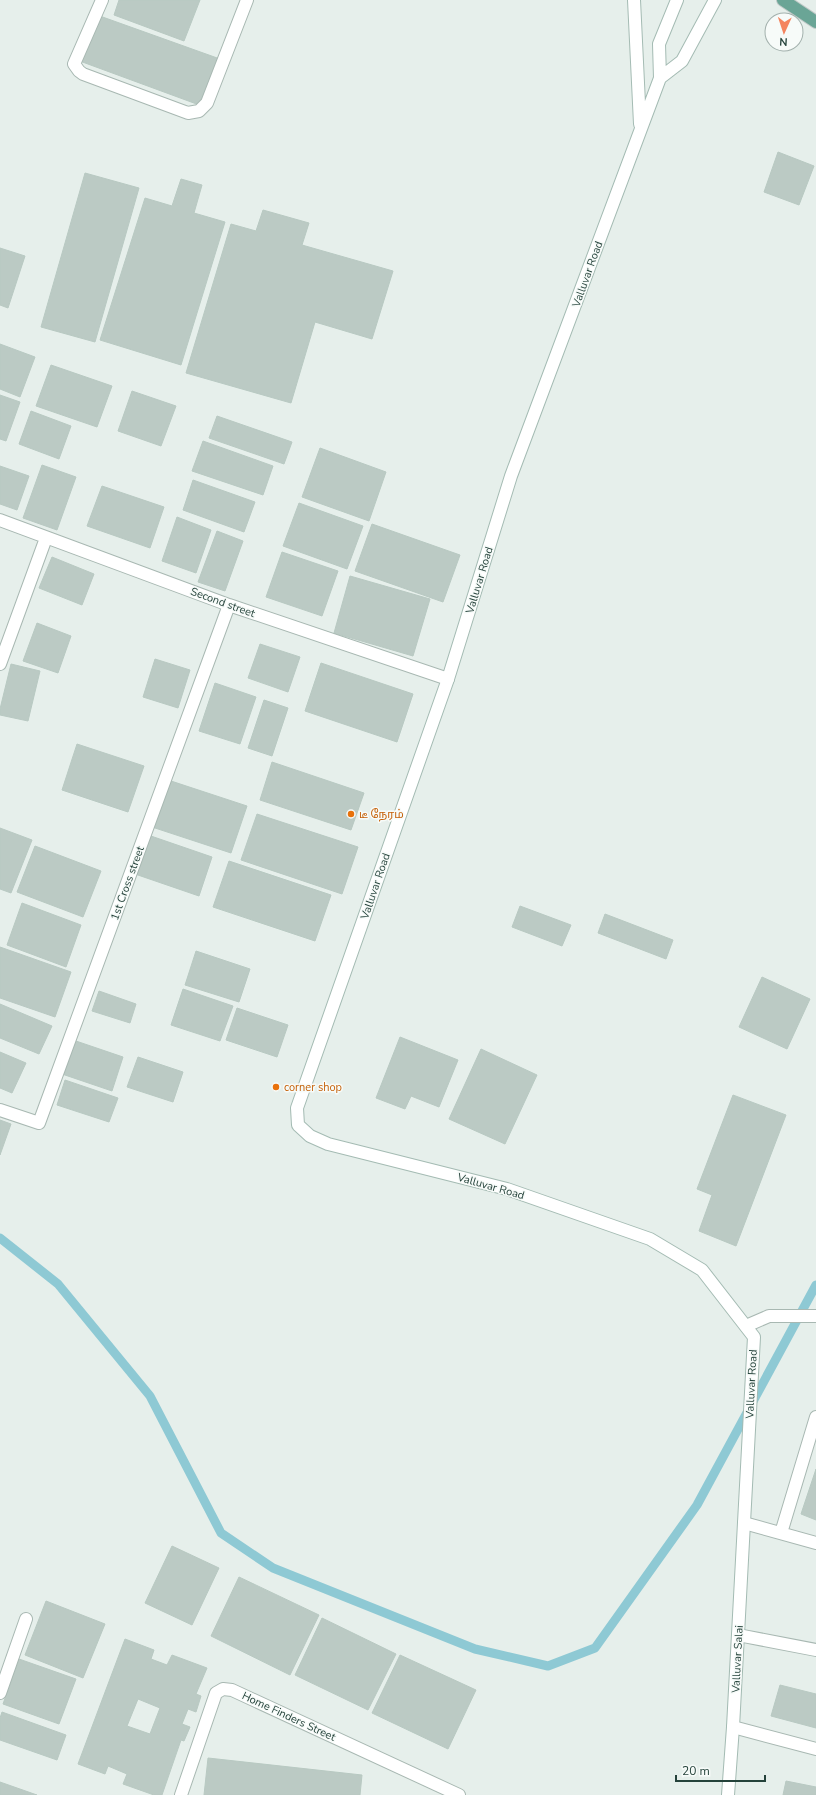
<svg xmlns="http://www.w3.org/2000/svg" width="816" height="1795" font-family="'Nunito Sans','Noto Sans Tamil',sans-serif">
	<rect width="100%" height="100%" fill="#e6efeb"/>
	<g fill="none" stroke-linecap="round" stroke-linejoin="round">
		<path stroke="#8ec9d4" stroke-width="9" d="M0 1238 58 1284 150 1396 221 1533 273 1568 475 1649 548 1666 595 1648 697 1505 816 1285"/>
	</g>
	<path fill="#bbcac4" stroke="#b8c9c2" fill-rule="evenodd" d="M119 0H200L184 41 114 15Z
		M97 15 220 59 202 106 77 60Z
		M778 152 814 166 799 205 764 192Z
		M85 173 139 188 95 342 41 327Z
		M181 179 202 185 194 213 225 222 181 365 100 340 145 198 172 206Z
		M263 210 309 223 302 245 393 271 372 339 315 322 291 403 186 373 231 224 256 231Z
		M0 248 25 256 8 308 0 305Z
		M0 344 35 357 20 397 0 389Z
		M51 365 112 386 97 427 36 406Z
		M132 391 176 406 161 446 118 431Z
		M0 395 20 402 6 441 0 439Z
		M31 411 71 426 59 459 19 444Z
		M217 416 292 442 284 464 209 438Z
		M203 441 273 466 263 495 192 471Z
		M320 448 386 472 369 521 302 497Z
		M42 465 76 477 57 530 23 518Z
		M0 466 29 476 17 510 0 504Z
		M193 480 255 502 244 532 183 510Z
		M102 486 164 507 150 548 87 526Z
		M299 503 363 526 347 569 283 546Z
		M177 517 211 530 196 573 162 561Z
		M372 524 460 555 443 602 355 571Z
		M217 531 243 541 225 591 198 582Z
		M282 552 338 571 322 616 266 597Z
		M52 557 94 574 82 605 39 588Z
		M350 576 430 599 413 656 334 633Z
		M37 623 71 636 58 673 23 661Z
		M260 644 300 657 288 692 248 678Z
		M155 659 190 670 178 708 143 697Z
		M321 663 413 694 397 742 305 711Z
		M11 664 40 671 28 721 0 715V709Z
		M215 683 256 697 240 744 199 731Z
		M264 700 288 708 272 756 248 748Z
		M77 744 144 766 128 812 62 790Z
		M272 762 364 793 351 830 260 800Z
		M168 780 247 806 231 853 152 827Z
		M257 814 358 847 342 894 241 860Z
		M0 828 32 840 11 893 0 889Z
		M148 835 212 857 199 896 135 874Z
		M35 846 101 871 83 917 17 892Z
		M229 861 331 895 315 941 213 907Z
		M22 903 81 925 66 967 7 945Z
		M520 906 571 925 562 946 512 927Z
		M605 914 673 940 666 959 598 933Z
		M0 947 71 972 55 1017 0 998Z
		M196 951 250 969 239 1002 185 985Z
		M762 977 810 999 787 1049 739 1027Z
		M183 989 233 1006 220 1041 171 1025Z
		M99 991 136 1004 130 1023 92 1011Z
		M0 1004 52 1026 39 1054 0 1038Z
		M237 1008 288 1025 277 1057 226 1040Z
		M400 1037 458 1060 439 1107 411 1096 405 1109 376 1098Z
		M73 1040 123 1057 112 1091 62 1074Z
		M481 1049 537 1075 505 1144 449 1119Z
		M0 1052 26 1063 12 1093 0 1088Z
		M138 1057 183 1072 173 1102 127 1087Z
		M65 1080 118 1098 109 1122 57 1105Z
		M733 1095 786 1115 736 1246 699 1231 712 1195 697 1189Z
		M0 1120 11 1124 0 1155Z
		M816 1469V1520L801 1514Z
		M172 1546 219 1568 192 1625 145 1603Z
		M239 1577 319 1615 290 1675 211 1636Z
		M46 1601 105 1624 83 1678 25 1655Z
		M322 1618 396 1654 368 1710 295 1675Z
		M125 1639 154 1650 151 1659 167 1665 172 1655 207 1668 196 1694 201 1696 196 1712 188 1709 182 1724 190 1727 184 1741 181 1740 162 1795H154L123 1784 127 1774 108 1766 105 1774 78 1764ZM138 1699 160 1708 150 1734 127 1726Z
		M400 1655 476 1690 448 1749 372 1713Z
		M19 1659 76 1679 59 1724 3 1704Z
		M780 1685 816 1694V1728L771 1716Z
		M2 1712 66 1735 57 1760 0 1740V1718Z
		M208 1758 362 1775 360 1795H204Z
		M786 1781 816 1787V1795H783Z
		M0 1782 37 1795H0Z"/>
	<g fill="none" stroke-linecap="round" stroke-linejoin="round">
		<g stroke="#a8b8b2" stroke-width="14">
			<path id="service" d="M102 0 74 64 79 71 83 74 188 113 199 111 207 103 247 0
				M738 1635 816 1650
				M733 1727 816 1749"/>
		</g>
		<g stroke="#a8b8b2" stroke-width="14">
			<path id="minor" d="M0 520 229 605 448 679
				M0 664 46 538
				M0 1110 39 1123 229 605
				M746 1326 769 1316H816
				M744 1523 816 1543
				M781 1533 816 1417
				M0 1693 26 1619
				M181 1795 216 1693 223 1689 232 1690 459 1795"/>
		</g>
		<g stroke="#a4bbb3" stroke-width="14">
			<path id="secondary" d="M634 0 640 124
				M715 0 682 61 660 78 511 476 448 679 297 1108 298 1125 310 1136 328 1144 507 1189 650 1239 702 1270 754 1337 733 1727 728 1795
				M660 78 659 44 677 0"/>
		</g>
		<g stroke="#c2cac8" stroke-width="14">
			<path id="primary" d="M783 0 816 22"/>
		</g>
		<use href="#service" stroke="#fff" stroke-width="12"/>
		<use href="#minor" stroke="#fff" stroke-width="12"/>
		<use href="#secondary" stroke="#fff" stroke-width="12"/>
		<use href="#primary" stroke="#6aa596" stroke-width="12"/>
	</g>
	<g fill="#e8710a" stroke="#f7fbf9" stroke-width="1.5">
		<circle cx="351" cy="814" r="4"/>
		<circle cx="276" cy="1087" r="4"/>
	</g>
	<g text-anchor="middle" stroke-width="3" stroke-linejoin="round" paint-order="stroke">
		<g font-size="11" fill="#24423a" stroke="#f7fbf9">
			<text transform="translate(587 274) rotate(-70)" y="4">Valluvar Road</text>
			<text transform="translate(479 580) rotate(-73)" y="4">Valluvar Road</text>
			<text transform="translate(223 602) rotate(20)" y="4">Second street</text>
			<text transform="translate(127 883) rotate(-70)" y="4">1st Cross street</text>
			<text transform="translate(375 886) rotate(-71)" y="4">Valluvar Road</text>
			<text transform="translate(491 1186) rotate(16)" y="4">Valluvar Road</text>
			<text transform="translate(751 1384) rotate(-87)" y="4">Valluvar Road</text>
			<text transform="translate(737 1659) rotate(-87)" y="4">Valluvar Salai</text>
			<text transform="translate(289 1716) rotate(25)" y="4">Home Finders Street</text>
		</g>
		<g font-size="11" fill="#c56008" stroke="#f7fbf9" text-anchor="start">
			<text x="359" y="818">டீ நேரம்</text>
			<text x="284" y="1091">corner shop</text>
		</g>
	</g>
	<g transform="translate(784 32) rotate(183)"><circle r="19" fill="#f7fbf9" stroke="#a3b1ad"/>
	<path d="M0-3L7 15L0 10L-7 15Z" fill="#f4845f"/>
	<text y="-6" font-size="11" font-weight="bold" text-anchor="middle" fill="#24423a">N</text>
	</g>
	<path d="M676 1775v6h89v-6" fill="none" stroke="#24423a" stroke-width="2"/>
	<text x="682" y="1775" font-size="12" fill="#24423a" stroke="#f7fbf9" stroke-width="3" paint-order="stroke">20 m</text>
</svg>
